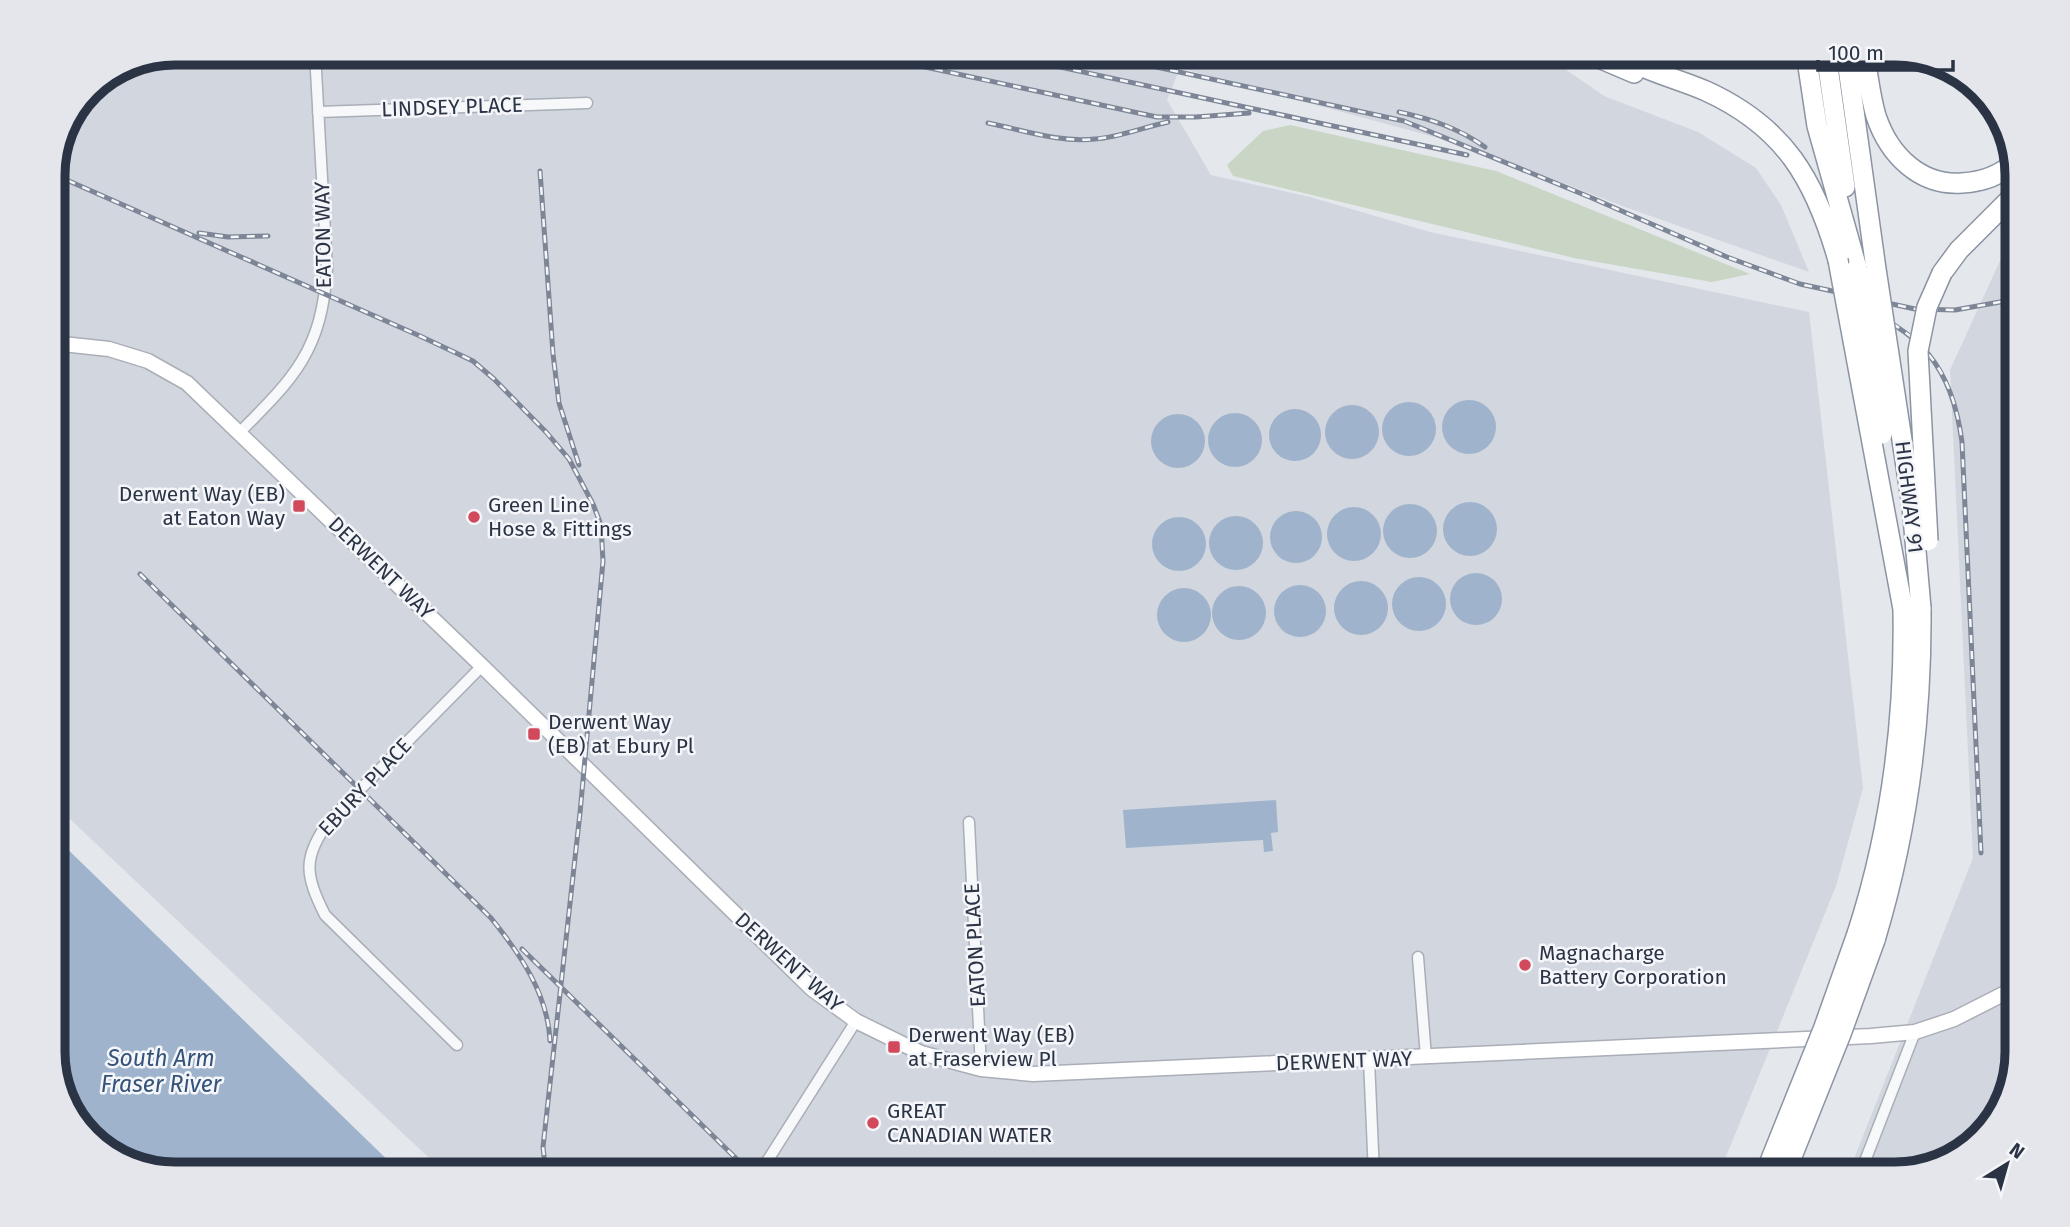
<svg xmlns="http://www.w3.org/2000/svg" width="2070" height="1227" font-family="'Fira Sans',sans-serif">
	<rect width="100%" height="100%" fill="#e4e7ec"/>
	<path fill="#d2d6de" d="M175 53H1542L1604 96 1698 132 1756 168 1781 205 1809 272 1625 207 1464 145 1180 68 1167 100 1211 175 1310 197 1430 232 1809 312 1863 788 1836 886 1719 1174H446L53 803V167L89 88 128 62Z
		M2017 236V1053L2001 1114 1956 1158 1896 1174H1848L1973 858 1950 370 1999 263Z"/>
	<path fill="#c9d6c5" d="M1290 125 1496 171 1750 274 1712 282 1574 258 1233 176 1227 165 1263 131Z"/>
	<path fill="#9fb4cc" d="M1442 427a27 27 0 1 1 54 0a27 27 0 1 1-54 0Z
		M1382 429a27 27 0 1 1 54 0a27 27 0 1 1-54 0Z
		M1325 432a27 27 0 1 1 54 0a27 27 0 1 1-54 0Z
		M1269 435a26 26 0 1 1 52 0a26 26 0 1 1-52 0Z
		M1208 440a27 27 0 1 1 54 0a27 27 0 1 1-54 0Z
		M1151 441a27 27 0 1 1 54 0a27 27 0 1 1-54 0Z
		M1443 529a27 27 0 1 1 54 0a27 27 0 1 1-54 0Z
		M1383 531a27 27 0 1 1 54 0a27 27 0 1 1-54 0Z
		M1327 534a27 27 0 1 1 54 0a27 27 0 1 1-54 0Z
		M1270 537a26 26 0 1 1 52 0a26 26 0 1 1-52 0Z
		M1209 543a27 27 0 1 1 54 0a27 27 0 1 1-54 0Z
		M1152 544a27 27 0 1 1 54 0a27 27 0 1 1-54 0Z
		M1450 599a26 26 0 1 1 52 0a26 26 0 1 1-52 0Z
		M1392 604a27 27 0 1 1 54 0a27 27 0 1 1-54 0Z
		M1334 608a27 27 0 1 1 54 0a27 27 0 1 1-54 0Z
		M1274 611a26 26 0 1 1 52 0a26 26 0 1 1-52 0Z
		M1212 613a27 27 0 1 1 54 0a27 27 0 1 1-54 0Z
		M1157 615a27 27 0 1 1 54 0a27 27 0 1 1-54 0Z
		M1276 800 1278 832 1271 833 1273 851 1264 852 1263 840 1126 848 1123 810Z
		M53 835 402 1174H175L113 1158 69 1114 53 1060Z"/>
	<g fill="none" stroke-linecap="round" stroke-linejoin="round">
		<g stroke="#a9aeb7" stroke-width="13">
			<path id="street" d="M318 112 587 103
				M240 432C295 377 322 350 327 268L315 53
				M969 822 981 1069
				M1418 957 1426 1057
				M457 1045 325 915C305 875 302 857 330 820L482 666
				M1369 1060 1374 1174
				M759 1174 856 1021
				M1860 1174 1915 1032"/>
		</g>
		<g stroke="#a9aeb7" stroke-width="17">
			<path id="secondary" d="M53 343 109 349 148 361 187 383 482 666 812 989 856 1021 921 1053 981 1069 1033 1074 1871 1036 1915 1032 1954 1019 2017 987"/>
		</g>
		<g stroke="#8b94a3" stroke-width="22">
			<path id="highway" d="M1587 53 1634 73
				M1618 53C1640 70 1679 79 1706 91 1785 127 1815 180 1838 260
				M1806 53 1817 126 1857 268
				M1826 53 1845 187
				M1846 53 1876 269
				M1864 53C1868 73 1870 96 1876 116 1889 155 1920 186 1962 183 1982 182 2001 175 2016 161
				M1942 273 1959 250 2017 192
				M1857 934C1891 829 1905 720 1903 609
				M1875 940C1908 831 1922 721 1921 608"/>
		</g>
		<use href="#street" stroke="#f7f8fa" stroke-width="10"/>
		<use href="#secondary" stroke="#fff" stroke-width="14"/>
		<use href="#highway" stroke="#fff" stroke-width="19"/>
		<g stroke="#7d8696" stroke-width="5">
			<path id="rail" d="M995 53 1467 155
				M1062 53 1102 61
				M1092 53 1404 121 1592 198 1727 257 1800 284 1915 309 1955 310 2017 299
				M888 59 1157 117H1196L1249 113
				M1399 112C1431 119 1458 128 1485 147
				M988 123C1023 130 1059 143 1095 139 1120 137 1144 127 1168 122
				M540 171 553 354 559 403 579 465
				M53 174 420 336 473 361 494 379 546 432 569 459 593 504 601 525 603 561 580 813 543 1147 546 1174
				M199 233 228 237 268 236
				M1849 303C1920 330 1952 366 1962 442L1981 853
				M140 574 491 918C520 954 548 994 550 1041
				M522 949 752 1174"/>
		</g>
		<use href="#rail" stroke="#f4f6f9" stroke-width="2.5" stroke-dasharray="8" stroke-linecap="butt"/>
		<g stroke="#8b94a3" stroke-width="22" stroke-linecap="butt">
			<path id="highway-bridge" d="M1838 260 1903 609
				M1857 268 1882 434
				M1876 269 1912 506 1921 608
				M1928 541 1918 351 1927 307 1942 273
				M1765 1174 1824 1027 1857 934
				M1785 1174 1841 1034 1875 940"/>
		</g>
		<use href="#highway-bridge" stroke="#fff" stroke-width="19"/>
	</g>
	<g fill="#d1495b" stroke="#f4f6f9" stroke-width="2.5">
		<rect x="292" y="499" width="14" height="14" rx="3.5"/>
		<circle cx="474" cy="517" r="7"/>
		<rect x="527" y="727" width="14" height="14" rx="3.5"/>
		<circle cx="1525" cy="965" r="7"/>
		<rect x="887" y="1040" width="14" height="14" rx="3.5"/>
		<circle cx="873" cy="1123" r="7"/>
	</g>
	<g text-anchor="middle" stroke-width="5" stroke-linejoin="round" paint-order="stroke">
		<g font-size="21" fill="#2b3445" stroke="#f4f6f9">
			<text transform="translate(452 107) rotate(-2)" y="7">LINDSEY PLACE</text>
			<text transform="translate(323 235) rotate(-91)" y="7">EATON WAY</text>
			<text transform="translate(1909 497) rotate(83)" y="7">HIGHWAY 91</text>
			<text transform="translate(381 568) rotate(44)" y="7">DERWENT WAY</text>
			<text transform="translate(365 787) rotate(-47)" y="7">EBURY PLACE</text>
			<text transform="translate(975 945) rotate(-93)" y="7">EATON PLACE</text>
			<text transform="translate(789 962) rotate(42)" y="7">DERWENT WAY</text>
			<text transform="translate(1344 1061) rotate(-2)" y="7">DERWENT WAY</text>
		</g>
		<g font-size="21" fill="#2b3445" stroke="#f4f6f9" text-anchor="start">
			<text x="285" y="501" text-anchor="end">Derwent Way (EB)<tspan x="285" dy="24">at Eaton Way</tspan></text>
			<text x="488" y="512">Green Line<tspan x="488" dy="24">Hose &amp; Fittings</tspan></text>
			<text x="548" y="729">Derwent Way<tspan x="548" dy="24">(EB) at Ebury Pl</tspan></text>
			<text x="1539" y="960">Magnacharge<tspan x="1539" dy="24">Battery Corporation</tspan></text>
			<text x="908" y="1042">Derwent Way (EB)<tspan x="908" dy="24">at Fraserview Pl</tspan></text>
			<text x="887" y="1118">GREAT<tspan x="887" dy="24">CANADIAN WATER</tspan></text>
		</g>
		<g font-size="23" font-style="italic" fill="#34527a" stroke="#f4f6f9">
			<text x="161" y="1066">South Arm<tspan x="161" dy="26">Fraser River</tspan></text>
		</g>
	</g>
	<path d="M0 0H2070V1227H0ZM175 65H1895A110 110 0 0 1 2005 175V1052A110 110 0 0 1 1895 1162H175A110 110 0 0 1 65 1052V175A110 110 0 0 1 175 65Z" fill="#e4e6eb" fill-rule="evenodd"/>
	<path fill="none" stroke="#2b3445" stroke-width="9" d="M175 65H1895A110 110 0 0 1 2005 175V1052A110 110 0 0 1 1895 1162H175A110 110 0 0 1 65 1052V175A110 110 0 0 1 175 65Z"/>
	<g transform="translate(2007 1164) rotate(37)" stroke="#f4f6f9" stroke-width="5" paint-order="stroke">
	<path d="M0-5L12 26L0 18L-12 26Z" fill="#2b3445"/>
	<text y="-10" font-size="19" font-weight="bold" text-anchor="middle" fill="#2b3445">N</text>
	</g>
	<path d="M1818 60v10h135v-10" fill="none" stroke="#2b3445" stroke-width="3.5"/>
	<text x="1828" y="60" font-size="21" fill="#2b3445" stroke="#f4f6f9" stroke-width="5" paint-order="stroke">100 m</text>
</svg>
